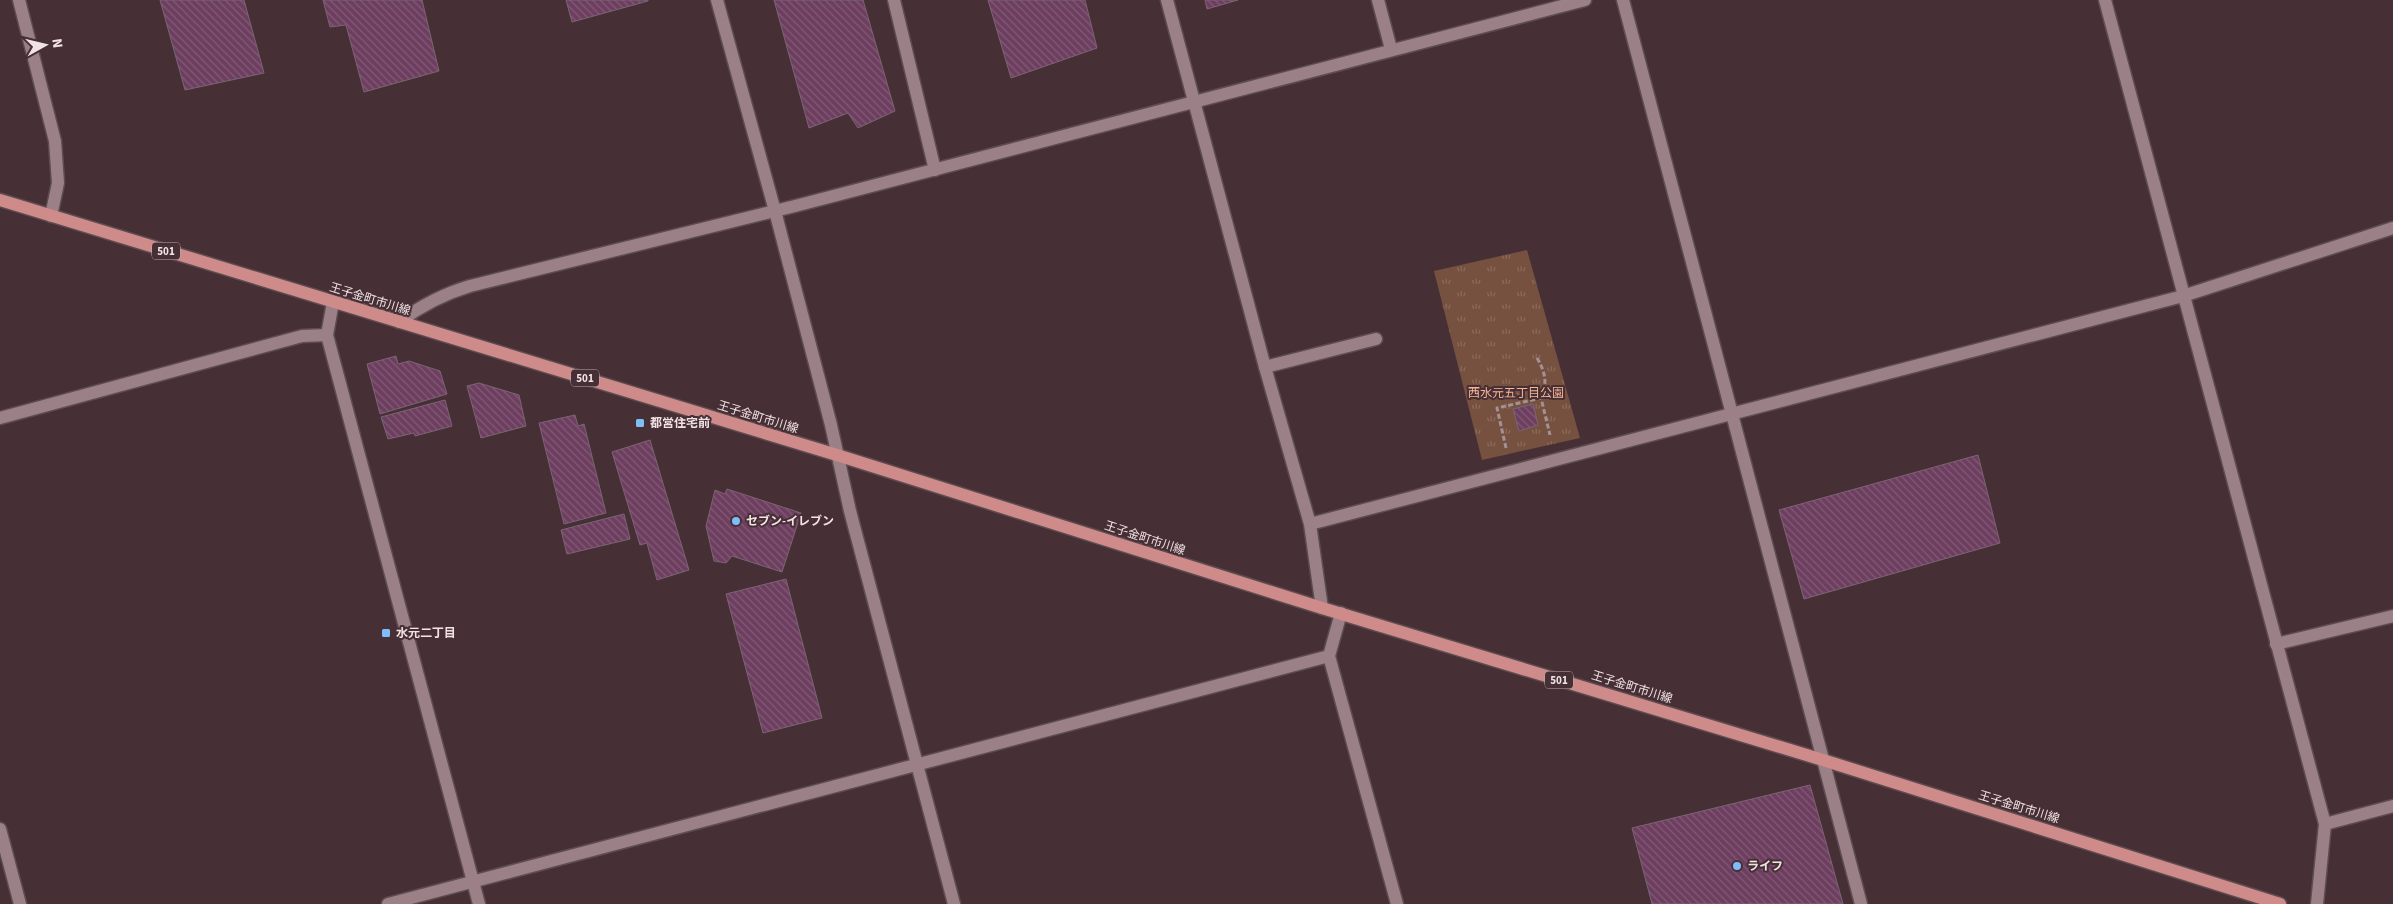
<svg xmlns="http://www.w3.org/2000/svg" width="2393" height="904" font-family="'Source Sans 3','Noto Sans JP',sans-serif">
	<defs>
		<pattern id="park-tufts" width="24" height="20" patternUnits="userSpaceOnUse" patternTransform="scale(1.25)"><rect width="24" height="20" fill="#77513f"/><path d="M3 7l-1-3M5 7V3M7 7l1-3M15 17l-1-3M17 17v-4M19 17l1-3" fill="none" stroke="#8b6a5b"/></pattern>
		<pattern id="building-back-hatch" width="6" height="6" patternUnits="userSpaceOnUse" patternTransform="scale(1.25)"><rect width="6" height="6" fill="#6d3e5f"/><path d="M-1 5l2 2M0 0l6 6M5-1l2 2" fill="none" stroke="#825a76"/></pattern>
	</defs>
	<rect width="100%" height="100%" fill="#462f35"/>
	<path fill="url(#park-tufts)" d="M1527 250 1580 438 1482 460 1434 271Z"/>
	<path fill="url(#building-back-hatch)" stroke="#7b6573" d="M160 0H244L264 73 185 90Z
		M323 0H422L439 71 364 92 346 25 330 27Z
		M566 0H648V1L572 22Z
		M774 0H863L895 111 858 128 848 113 809 128Z
		M988 0H1085L1097 48 1011 78Z
		M1205 0H1238L1207 9Z
		M396 356 398 364 409 361 440 371 447 394 380 414 367 364Z
		M479 383 519 395 526 426 481 438 467 386Z
		M445 400 452 426 415 436 414 433 388 439 381 417Z
		M1533 404 1538 425 1519 431 1513 409Z
		M575 415 578 426 584 424 606 513 564 524 539 423Z
		M650 440 689 570 657 580 647 543 640 545 612 452Z
		M1978 455 2000 543 1804 599 1779 510Z
		M727 489 801 513 782 572 732 556 726 563 714 561 706 526 715 490 725 494Z
		M624 514 630 539 567 554 561 530Z
		M786 579 822 718 763 733 726 594Z
		M1810 785 1843 904H1652L1632 828Z"/>
	<g fill="none" stroke-linecap="round" stroke-linejoin="round">
		<g stroke="#5e4c51" stroke-width="15">
			<path id="service" d="M1265 367 1376 339
				M2276 644 2393 616"/>
		</g>
		<g stroke="#5e4c51" stroke-width="15">
			<path id="minor" d="M19 0 55 141 58 183 51 216
				M717 0 775 211 831 425 850 511 954 904
				M894 0 935 170
				M1167 0 1265 367 1310 524 1322 608
				M1378 0 1391 49
				M1623 0 1861 904
				M2105 0 2325 824 2317 904
				M399 322C422 305 443 294 470 286L795 206 1585 0
				M0 418 302 336 327 335
				M1310 524 2183 296 2393 228
				M1329 656 1397 904
				M2325 824 2393 806
				M0 829 20 904
				M388 904 1329 656 1341 613"/>
		</g>
		<g stroke="#5e4c51" stroke-width="15">
			<path id="tertiary" d="M333 302 327 335 479 904"/>
		</g>
		<g stroke="#5e4c51" stroke-width="15">
			<path id="primary" d="M0 200 837 455 1322 608 1823 760 2280 904"/>
		</g>
		<path stroke="#a39196" stroke-width="3" stroke-dasharray="5 2.5" stroke-linecap="butt" d="M1537 358C1545 371 1548 384 1541 398
			M1506 448 1497 408 1541 398 1550 435"/>
		<use href="#service" stroke="#9b8087" stroke-width="12"/>
		<use href="#minor" stroke="#9b8087" stroke-width="12"/>
		<use href="#tertiary" stroke="#9b8087" stroke-width="12"/>
		<use href="#primary" stroke="#cf8b8a" stroke-width="12"/>
	</g>
	<g fill="#7fbdfa" stroke="#462f35" stroke-width="2">
		<rect x="635" y="418" width="10" height="10" rx="2.5"/>
		<circle cx="736" cy="521" r="5"/>
		<rect x="381" y="628" width="10" height="10" rx="2.5"/>
		<circle cx="1737" cy="866" r="5"/>
	</g>
	<g text-anchor="middle" stroke-width="4" stroke-linejoin="round" paint-order="stroke">
		<g fill="#462f35" stroke="#beacb1" stroke-width="1">
			<rect x="152" y="242.5" width="28" height="17" rx="4"/>
			<rect x="571" y="369.5" width="28" height="17" rx="4"/>
			<rect x="1545" y="671.5" width="28" height="17" rx="4"/>
		</g>
		<g font-size="11" font-weight="bold" fill="#f1e2e6">
			<text x="166" y="255">501</text>
			<text x="585" y="382">501</text>
			<text x="1559" y="684">501</text>
		</g>
		<g font-size="12" fill="#f1e2e6" stroke="#462f35">
			<text transform="translate(370 299) rotate(17)" y="4">王子金町市川線</text>
			<text transform="translate(758 417) rotate(17)" y="4">王子金町市川線</text>
			<text transform="translate(1145 538) rotate(18)" y="4">王子金町市川線</text>
			<text transform="translate(1632 687) rotate(17)" y="4">王子金町市川線</text>
			<text transform="translate(2019 807) rotate(17)" y="4">王子金町市川線</text>
		</g>
		<g font-size="12" fill="#f8b596" stroke="#462f35">
			<text x="1516" y="397">西水元五丁目公園</text>
		</g>
		<g font-size="12" font-weight="bold" fill="#f1e2e6" stroke="#462f35" text-anchor="start">
			<text x="650" y="427">都営住宅前</text>
			<text x="746" y="525">セブン-イレブン</text>
			<text x="396" y="637">水元二丁目</text>
			<text x="1747" y="870">ライフ</text>
		</g>
	</g>
	<g transform="translate(45 45) rotate(82)" stroke="#462f35" stroke-width="4" paint-order="stroke">
	<path d="M0-4L9 19L0 12L-9 19Z" fill="#f1e2e6"/>
	<text y="-8" font-size="14" font-weight="bold" text-anchor="middle" fill="#f1e2e6">N</text>
	</g>
</svg>
